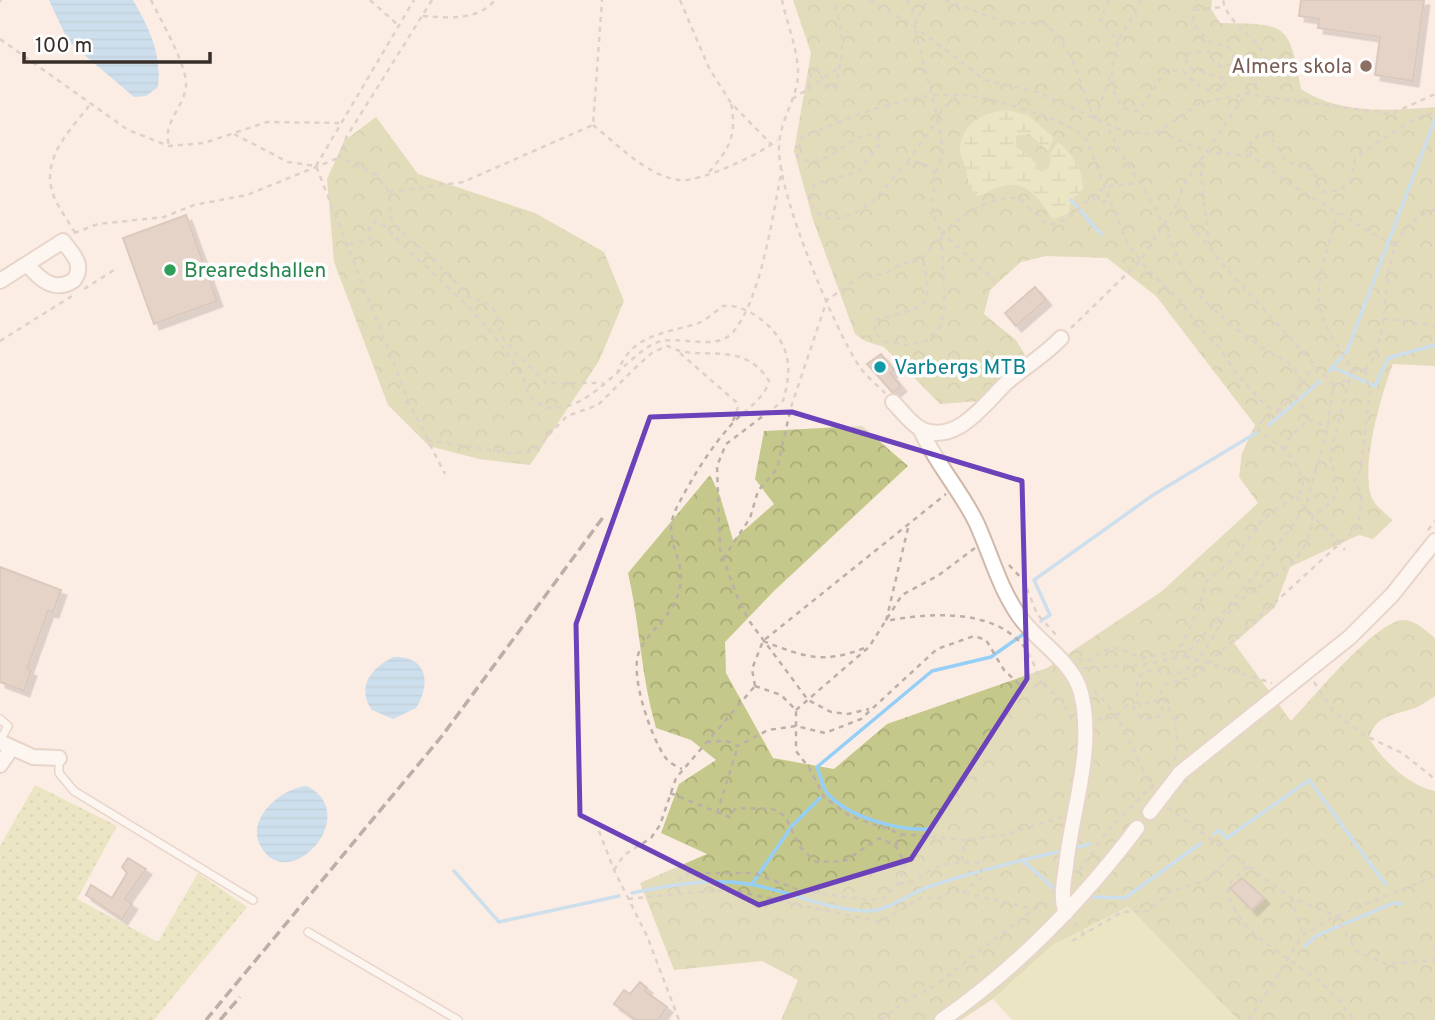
<svg xmlns="http://www.w3.org/2000/svg" width="1435" height="1020" font-family="Overpass,sans-serif">
	<defs>
		<pattern id="grass-dots" width="8" height="8" patternUnits="userSpaceOnUse" patternTransform="scale(1.75)"><rect width="8" height="8" fill="#d7db9c"/><path d="M2 2h.1M6 6h.1" fill="none" stroke="#b9bc86" stroke-width="1.8" stroke-linecap="round"/></pattern>
		<pattern id="forest-crowns" width="20" height="18" patternUnits="userSpaceOnUse" patternTransform="scale(1.75)"><rect width="20" height="18" fill="#c5c88b"/><path d="M2 6a3 3 0 1 1 6 0M12 15a3 3 0 1 1 6 0" fill="none" stroke="#aaac78"/></pattern>
		<pattern id="wetland-marsh" width="20" height="14" patternUnits="userSpaceOnUse" patternTransform="scale(1.75)"><rect width="20" height="14" fill="#d7db9c"/><path d="M1 5h8M5 5V1M11 12h8M15 12V8" fill="none" stroke="#b9bc86"/></pattern>
		<pattern id="water-rules" width="6" height="5" patternUnits="userSpaceOnUse" patternTransform="scale(1.75)"><rect width="6" height="5" fill="#95cef6"/><path d="M0 2.5h6" fill="none" stroke="#81b1d3"/></pattern>
		<filter id="shadow"><feDropShadow dx="5.5" dy="5.5" stdDeviation="0" flood-color="#0004"/></filter>
	</defs>
	<rect width="100%" height="100%" fill="#fcede4"/>
	<path fill="url(#grass-dots)" d="M35 785 117 826 77 899 158 942 198 873 247 907 154 1020H0V846Z"/>
	<path fill="url(#forest-crowns)" d="M793 0H1212L1211 9 1220 23C1288 24 1289 23 1301 89 1338 114 1391 111 1435 107V366L1393 364C1381 396 1361 463 1371 496 1374 505 1386 514 1393 520L1373 539 1359 535 1290 567 1275 607 1234 643 1291 721C1313 698 1373 624 1402 620 1415 619 1426 631 1435 638V696C1427 701 1418 708 1409 710 1390 716 1376 716 1369 738 1382 760 1409 786 1435 791V1020H1238L1128 907 1053 945 993 999 961 1020H781L798 980 762 961 674 970 640 883 707 854 661 833 679 784 716 760 691 740 656 728C641 677 640 625 628 573L710 475 720 496 733 540 774 504 755 479 764 431 862 426 908 466 774 591 725 642 726 673 773 758 834 769 887 724 1047 668 1162 591 1258 503 1239 477 1242 453 1255 425 1156 296 1107 258 1046 256 1021 262 990 290 984 314 1016 340 1025 355 1013 374 980 401 940 404 884 347 865 341 855 334 813 220 794 151 811 53Z
		M376 117 418 174 535 213 604 252 624 301 599 361 530 465 479 459 429 446 388 405 334 262 327 179 344 141Z"/>
	<path fill="url(#wetland-marsh)" d="M1008 110 1029 116 1054 138 1048 151 1029 134 1016 136V147L1029 155 1041 172 1050 165 1051 152 1058 142C1072 153 1084 171 1083 190L1071 200 1069 213 1053 219C1041 202 1027 179 1003 186 993 188 986 195 976 196 969 186 968 182 966 171 965 163 959 156 960 149 962 121 985 112 1008 110Z"/>
	<path fill="#d7db9c" d="M1129 907 1238 1020H1012L993 999 1053 945Z"/>
	<path fill="url(#water-rules)" d="M49 0H133C149 27 162 55 158 87L146 96 134 97 68 41Z
		M394 657C428 656 431 684 416 708L393 719 372 710C356 688 371 667 394 657Z
		M307 786C362 814 292 892 263 850 242 822 280 788 307 786Z"/>
	<g fill="none" stroke-linecap="round" stroke-linejoin="round">
		<path stroke="#95cef6" stroke-width="3.5" d="M1071 200 1101 234
			M1332 367 1375 386 1388 358 1435 345
			M1329 371 1347 351 1435 119
			M1269 425 1320 381
			M1041 621 1050 615 1034 580 1153 495 1256 433
			M930 829C899 831 849 818 827 793 822 787 820 774 817 767L932 671 991 657 1025 633
			M1214 834 1219 830 1227 838 1309 780 1386 885
			M1075 848 1090 844
			M1022 860 1056 890
			M454 871 499 922 619 896
			M752 884 792 826 820 798
			M632 893C670 885 710 878 748 884 788 890 828 911 869 911 890 910 908 894 928 887 970 873 1013 862 1057 852
			M1092 897 1125 898 1201 843
			M1305 946 1316 936 1393 903 1402 904"/>
	</g>
	<path fill="#ccb4a5" stroke="#b39d8e" stroke-width="2" filter="url(#shadow)" d="M1301 0H1424L1413 81 1375 75 1380 37 1318 28 1319 19 1299 16Z
		M186 215 217 301 154 324 123 238Z
		M1035 287 1046 300 1016 326 1005 313Z
		M881 354 894 370 890 373 901 386 893 393 867 364Z
		M0 567 61 590 53 612 48 611 27 669 31 671 24 691 0 682Z
		M128 858 146 869 125 899 132 904 122 919 86 895 91 885 112 898 127 873 122 867Z
		M1242 878 1264 898 1252 910 1230 888Z
		M640 982 647 988 645 991 667 1007 658 1020H636L614 1004 624 990 630 994Z"/>
	<g fill="none" stroke-linecap="round" stroke-linejoin="round">
		<g stroke="#d0b8aa" stroke-width="10">
			<path id="lane" d="M0 719 8 726 0 741
				M59 758V773L74 791 253 900
				M308 932 458 1020"/>
		</g>
		<g stroke="#d0b8aa" stroke-width="18">
			<path id="street" d="M0 281 63 241C72 254 85 264 74 280 55 293 40 280 28 265
				M893 402C901 410 911 424 921 429 956 446 985 403 1006 383 1024 367 1044 356 1061 338
				M920 428C935 463 961 490 977 524 991 555 999 587 1019 616 1037 642 1073 661 1081 693 1095 750 1072 809 1066 866 1064 881 1060 899 1066 913
				M0 742 33 757 59 758
				M0 765 11 749
				M1150 812 1180 773 1350 637 1392 595 1435 541
				M942 1020C1018 967 1081 902 1137 828"/>
		</g>
		<path stroke="#bcafa7" stroke-width="2.5" stroke-dasharray="5 5" stroke-linecap="butt" d="M151 0C160 19 187 65 186 85 185 107 162 122 169 145
			M370 0 399 26
			M432 0 347 136 339 157 377 175 389 192 391 218 405 236 430 256 471 298 491 305 499 320 503 339 546 383H603
			M680 0 709 68 731 103 772 145
			M782 0C787 25 802 59 797 84 792 107 778 126 779 151 780 198 833 326 859 366 866 376 876 384 885 393
			M870 0 914 26 985 80 1037 92 1121 130 1146 134 1159 131 1200 103 1246 94 1391 114 1435 94
			M907 0 916 19
			M945 0 1007 23H1044C1078 53 1077 81 1095 119
			M1109 0 1100 19 1118 41C1112 66 1105 87 1124 108L1136 111 1142 106 1167 69 1184 72C1196 84 1206 96 1224 88L1225 79 1190 68 1185 58 1189 53 1209 51 1214 63 1223 68 1231 63 1234 55 1228 47 1208 41 1193 23 1195 0
			M0 2 1 0
			M1195 10 1223 7
			M423 16C447 18 478 21 495 0
			M0 39 128 130 169 146 204 143 267 122 339 123
			M1119 39 1142 0
			M808 89 837 69
			M792 99 808 89 812 70 819 71 826 86 833 88 838 82C837 70 842 62 842 50 843 33 839 15 833 0
			M1095 119 1110 76
			M593 125C617 144 647 176 679 180 699 183 761 154 777 140
			M1160 132 1209 152 1251 156 1291 185 1396 247
			M234 134 288 162 316 166 410 405 445 474
			M1251 156 1250 144 1259 135 1269 134 1287 162 1314 170 1319 189 1325 192 1341 190 1351 180 1355 159 1364 151 1411 121 1435 112
			M1200 161 1209 245
			M907 162 938 119 914 26 927 0
			M316 166 414 0
			M709 172C730 148 737 135 731 103
			M935 174C929 165 919 158 907 164 903 166 899 172 896 175 879 195 866 212 840 218 831 220 821 217 815 210 809 201 811 193 815 184L859 171 881 143 877 136C873 135 869 134 866 135 845 139 822 174 797 156L802 137C850 118 909 91 962 95 985 97 1007 104 1029 111 1051 118 1070 124 1086 139L1127 243 1149 271 1179 300 1197 325 1219 347 1237 374 1260 400 1270 408 1280 410 1302 384C1294 360 1279 359 1260 346 1243 335 1225 320 1210 306 1179 278 1173 238 1153 204 1138 177 1119 154 1107 125
			M389 192 463 182 593 125 602 0
			M1092 198 1112 204
			M941 232 995 281
			M74 233 98 224 164 217 194 205 247 195 338 158
			M75 233C68 220 58 208 53 194 41 159 69 131 89 106
			M349 244 370 240 369 227 376 221 385 226C420 265 471 303 500 344 507 354 515 364 521 375 525 382 527 394 532 399 534 401 543 406 546 407 586 416 623 360 653 344 676 332 716 354 734 331 762 296 773 213 782 169
			M923 261C937 316 918 306 876 320L874 333 886 342 908 345 926 341 939 329 944 312V283L941 232 932 212 935 174 943 152 938 119 941 110 959 95
			M84 289 114 270
			M1383 318 1435 326
			M1071 328 1140 261 1177 204
			M0 341 72 296
			M680 353 736 402 738 407 733 421
			M1352 370H1365
			M1365 370C1368 365 1372 361 1374 356 1395 311 1372 228 1435 210
			M617 374C630 335 662 334 696 324 705 321 715 312 723 306 749 303 783 332 787 358 790 372 787 387 783 401L726 444 717 466 720 550 739 601 750 622 808 700 831 712 848 714 869 709
			M1302 384 1313 366
			M1333 385 1348 380
			M1280 410 1258 424V430L1285 450
			M1308 420 1328 427
			M427 440 510 453 532 452 567 416 598 405 636 367 653 352 668 346C698 364 742 337 769 381 764 400 744 410 731 425 711 447 692 478 678 505 659 540 686 555 680 587 675 615 652 626 640 650 628 672 651 737 665 757 669 763 676 766 682 769
			M1296 497 1345 550
			M908 528 886 621C927 613 989 608 1021 643 1031 654 1037 673 1044 686
			M1428 530 1435 521
			M723 559 750 518 758 491 777 469 791 407 827 300 860 277 884 274 901 264 923 259C944 226 977 197 1019 198L1044 222 1053 224 1065 220 1105 187 1138 183
			M1009 565 1024 581 1037 614 1057 636
			M763 641C805 657 823 665 867 647
			M1185 656 1272 683
			M1078 659 1087 662 1104 650 1118 648 1142 658 1170 653 1182 645 1200 605 1206 582 1234 558 1263 519 1302 491C1306 475 1294 462 1285 450 1290 420 1323 434 1295 396
			M1083 668 1142 665 1185 656 1256 574 1305 508 1328 427 1333 385 1225 267 1181 212 1178 202 1183 185 1246 94 1258 82 1267 64C1261 36 1228 27 1223 0
			M1314 682 1333 711 1362 734 1402 753 1435 779
			M755 686 781 695 796 710V751L810 769 824 797 850 816 902 834 964 840 1004 835 1062 817
			M755 686 752 669 763 641 946 494
			M1094 691C1123 715 1135 757 1153 790
			M796 710 869 647 902 595 939 575 975 548
			M1098 720 1116 717 1127 705 1133 706 1138 715 1146 719 1161 716 1163 710 1155 700 1140 705 1136 700 1138 679 1143 672C1158 667 1171 679 1184 670 1206 656 1212 635 1227 615 1259 575 1306 576 1313 516L1332 502 1337 491 1330 454 1352 370C1345 354 1333 341 1325 324 1309 287 1329 250 1337 213
			M706 742 726 741 738 746 768 730 796 726 825 733 861 719 937 649 974 636 986 640 1004 670 1023 688 1044 686 1061 699 1071 717
			M1175 760 1178 745 1175 720 1160 691 1166 684 1193 677 1358 527 1362 495 1354 481 1360 471 1370 391 1365 370
			M670 793 729 817 736 808 773 809 785 816 800 847 816 862 845 861 879 838 895 845 905 863 899 883 884 898 869 900 802 891 753 873H691L682 876 678 882V894
			M1168 808 1290 897 1336 916 1356 951 1387 964 1435 960
			M717 813 738 746
			M599 831 614 870 647 936 679 1020
			M895 845 902 834
			M962 861 964 840
			M1247 866 1229 884 1227 892C1242 942 1301 960 1333 994 1341 1002 1347 1011 1354 1020
			M614 870 624 855 651 838 660 825 676 778 755 686
			M1079 871 1109 829 1157 781
			M899 883C915 885 922 873 935 868 950 862 965 861 980 863L982 877 962 893
			M1291 898 1303 935
			M628 899 709 891 740 892 880 922 922 897 937 899 953 890 1034 909
			M1075 923 1084 934
			M1072 941 1122 912 1148 911 1171 891 1207 880 1232 856
			M1435 945V949
			M880 1020 909 999 935 986 1034 909 1052 901
			M1249 1020 1303 935 1336 916 1435 876"/>
		<use href="#lane" stroke="#fff" stroke-width="7"/>
		<use href="#street" stroke="#fff" stroke-width="14"/>
		<path stroke="#70645e" stroke-width="3.5" stroke-dasharray="10 5" stroke-linecap="butt" d="M206 1020 442 736 604 516
			M220 1020 240 997"/>
	</g>
	<path d="M0 0H1435V1020H0ZM792 412 1022 481 1027 679 911 859 759 905 580 815 576 624 650 417Z" fill="#fcede4" fill-opacity=".55" fill-rule="evenodd"/>
	<path fill="none" stroke="#6b42ba" stroke-width="5" stroke-linejoin="round" d="M792 412 1022 481 1027 679 911 859 759 905 580 815 576 624 650 417Z"/>
	<circle fill="#8d6e63" stroke="#fefefe" stroke-width="2.5" cx="1366" cy="66" r="7"/>
	<circle fill="#2e9e5b" stroke="#fefefe" stroke-width="2.5" cx="170" cy="270" r="7"/>
	<circle fill="#0f9aa8" stroke="#fefefe" stroke-width="2.5" cx="880" cy="367" r="7"/>
	<g text-anchor="middle" stroke-width="7" stroke-linejoin="round" paint-order="stroke">
		<g font-size="21" fill="#785e54" stroke="#fefefe" text-anchor="end">
			<text x="1352" y="73">Almers skola</text>
		</g>
		<g font-size="21" fill="#27864d" stroke="#fefefe" text-anchor="start">
			<text x="184" y="277">Brearedshallen</text>
		</g>
		<g font-size="21" fill="#0d838f" stroke="#fefefe" text-anchor="start">
			<text x="894" y="374">Varbergs MTB</text>
		</g>
	</g>
	<path d="M24 52v10h186v-10" fill="none" stroke="#382e29" stroke-width="3.5"/>
	<text x="35" y="52" font-size="21" fill="#382e29" stroke="#fefefe" stroke-width="5" paint-order="stroke">100 m</text>
</svg>
